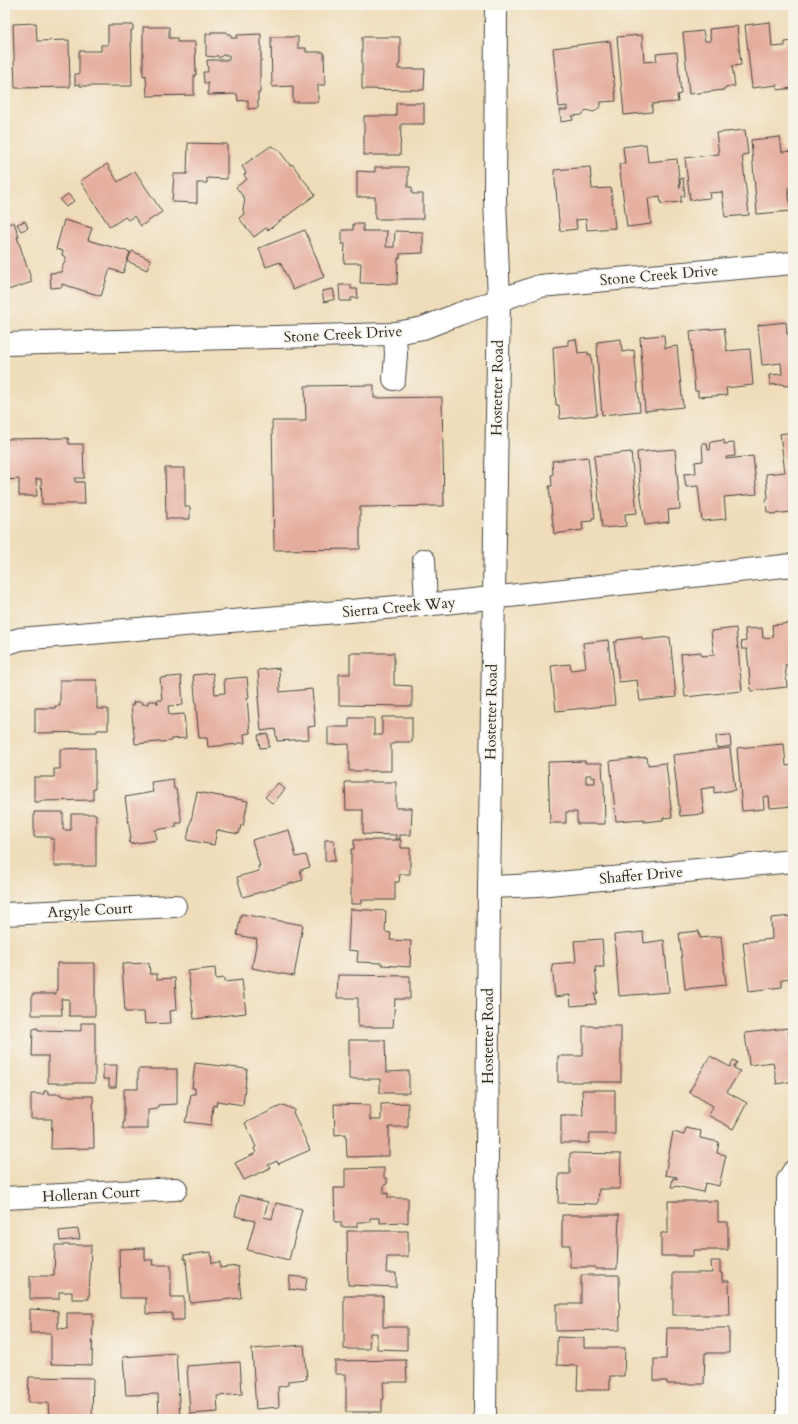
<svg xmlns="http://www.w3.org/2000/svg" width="798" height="1424" font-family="Cardo,serif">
	<rect width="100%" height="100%" fill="#f7f3e8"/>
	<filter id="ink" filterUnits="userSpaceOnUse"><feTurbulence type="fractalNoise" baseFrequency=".025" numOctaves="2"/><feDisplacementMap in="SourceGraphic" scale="8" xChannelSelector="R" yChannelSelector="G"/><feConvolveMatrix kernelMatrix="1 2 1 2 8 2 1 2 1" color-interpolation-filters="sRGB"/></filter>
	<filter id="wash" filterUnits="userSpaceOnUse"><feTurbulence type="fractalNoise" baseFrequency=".012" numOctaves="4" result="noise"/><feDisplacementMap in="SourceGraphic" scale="16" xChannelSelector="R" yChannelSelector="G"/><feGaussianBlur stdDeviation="0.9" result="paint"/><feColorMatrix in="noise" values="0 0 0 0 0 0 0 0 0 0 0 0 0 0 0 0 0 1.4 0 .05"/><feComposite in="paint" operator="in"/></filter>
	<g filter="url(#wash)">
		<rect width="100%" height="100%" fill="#efddba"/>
		<g id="blocks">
			<path fill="#e5ad9e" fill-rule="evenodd" d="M770 22 772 47 785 46V42L793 41V88L777 90V85L752 88 745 25Z
				M36 23 37 41 69 40 70 87 15 88 13 24Z
				M108 25H133V30H131L132 86H80V84L75 85V74H79V51H101V45H108Z
				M737 26 741 65 732 66 735 86 724 88V90L689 94 683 33 703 31 705 41H711L709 29Z
				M143 27H169V38H177V42H195L196 75H194V95L147 96 146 75 143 76Z
				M211 32H227V34H231V38H237V35L261 34V61L260 60V93H258V108L248 109V100L238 101 237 94 208 95V83H204L203 72H208L207 60H229V55H223L219 58 217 55 215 57 206 56V34H211Z
				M642 35 644 62 657 61 656 54 677 52 681 94 677 95 678 102 652 104V112L624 115 617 37Z
				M271 37H298V48H306V52H324L325 85H318V102H293V86L272 87Z
				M362 37H400V64L398 65V69H425L424 90 362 89Z
				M610 41 616 101 601 102V106L594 112 586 110 582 115 572 116 573 120 561 122 560 110H567V106L559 107 553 48Z
				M396 103H424V124H401L400 155H364V116H396Z
				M745 130 748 154 742 155 749 215 725 217 722 192 709 193 710 198 690 200 685 158 719 154 716 133Z
				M780 137 782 152 793 151V187L788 188 791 211 757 214 751 140Z
				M188 143 227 144V179L207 178V183H197V203L172 202 174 174H187Z
				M646 144 648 162 677 159 680 188V179L683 178 685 196H681V202L661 204 660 196 648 198 651 224 627 227 619 164H625L623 147Z
				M271 146 278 149 290 165 292 164 315 195 268 230 266 228 254 237 239 218 244 214 243 209 245 199 236 187 247 179 244 175 246 173 242 166Z
				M107 164 118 182 135 171 162 212 141 226 134 216 128 220 125 217 110 227 80 181Z
				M375 167H408V187H412V194H423V219H375V197H357V171L375 172Z
				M590 167 592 189 611 188 615 228 587 230 586 219 576 220 577 229 560 231 554 170Z
				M68 194 74 201 66 207 60 200Z
				M64 220 92 228 88 240 130 252 123 273 110 269 101 296 62 284V287L51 288 50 273 61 272 66 257 62 255 63 251 56 249Z
				M25 221 28 228 21 231 17 224Z
				M14 222 19 237H17L32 282 5 291V237H7L5 225Z
				M353 224H363V231H387L386 247H394L395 231 423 232V253L400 254V258H398L397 284 360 283 361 263H344L345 244H342V230H353Z
				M305 230 324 277 293 290 280 262 266 267 259 248Z
				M132 251 151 260 147 270 127 261Z
				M339 285H351V289H357L358 298H351V301H340Z
				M333 289 335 299 324 302 322 291Z
				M786 322 787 334 793 333V385L784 386 783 384 770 385 769 375 782 374 781 363 762 365 758 325Z
				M724 328 727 351 750 349 753 385 726 388 727 395 698 397V391H695L690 331Z
				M664 335 665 348 677 346 683 407 645 411 640 337Z
				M576 339 578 353 588 352V355L591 354 597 415 560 419 559 405H556L553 347 568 345V340Z
				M621 339 622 352 634 350 640 411 602 415 598 369 597 342Z
				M374 385V398L442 397 444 506 360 507V549L274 550 272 421H306L305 386Z
				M793 432V512L770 514V512H767L766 499 768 498 766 474 785 472 780 434Z
				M68 438 69 444H83L84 478H75V482H84L85 504H42L41 479H36L37 496H19V479L5 480V439Z
				M724 440V444L734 443 735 456 726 457V459L753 456 757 494 724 497 726 519 702 521 698 486 686 487 684 474 696 473 695 462 703 461 702 443H707L708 450H710L711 442Z
				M675 449 680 509 668 510 669 522 645 525 641 498 637 452Z
				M631 452 637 513 625 514 626 526 602 528 594 456Z
				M588 457 595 518H592V521L582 522 583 530 554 534 549 486H552L551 475H553L552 461Z
				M165 468H185V507H190V519H166Z
				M793 623V664L785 665 787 687 751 691 747 649H742L741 642 746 641 745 629 762 628 763 638 773 637 772 625Z
				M736 628 742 691 685 697 681 654 701 652V656L714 655 711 631Z
				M642 637 643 640 670 637 676 697 640 701 637 680 619 682 614 642H617V640Z
				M608 640 615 705 556 711 551 666 570 664 571 670 586 668 583 643Z
				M350 653H394V685L412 686V706L339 705V674H350Z
				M279 668 280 692 312 689 315 726 308 727 309 739 277 741 275 729 261 731 258 697H260L258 670Z
				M213 673 215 694 225 693 224 679 247 677 249 698H247L250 733 244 734 245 743H238V744L208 747 207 738H199L193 675Z
				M181 676 183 705 168 706 169 715 184 714 186 738 171 739V741L135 744 131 705H134L133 702H142V704H148V701H156L158 704 157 700H162L160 678Z
				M60 680H97V709H108V730H97V732L35 733V708H55V706H60Z
				M382 717H412V742H395V744H391V771H349V744L328 745V727H349V718H374V735H382Z
				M268 734 269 747 260 748 258 735Z
				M730 735 731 746 717 748 716 736Z
				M784 744 786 766 793 765V806L770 808 769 796 763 797 764 809 742 811 737 748Z
				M95 748V789H93V800L40 801V802H34V777H54V769H60V749Z
				M730 748 735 790 714 793V787L701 789 704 814 680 816 673 755Z
				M647 757 648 765 666 763 672 817 663 818V820L644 822V819L616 821 610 761Z
				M585 761V763H602L603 783H604L605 824H577V812H566V823H550L548 762ZM586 775H591V778L595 777V783H586Z
				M173 779 174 789H176L182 823H176V827L155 830 157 840 130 844 129 839H131L125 797 153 792 151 782Z
				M345 782H396V808H412L411 835H400V839H396V835L363 834V810H346Z
				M278 783 285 789 273 804 265 797Z
				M197 792 248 801 243 826 241 825 239 834 217 830 214 845 187 840Z
				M34 812H63V830H71V814H96V866H54V839H50V837H34Z
				M289 830 296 857 306 855 310 867 300 870 303 880 243 897 237 877 259 871 258 866H260L252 840Z
				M325 840H334L335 861H325Z
				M354 840H401V848H410V874H400L399 882H395V900H362V904H351V849H354Z
				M350 909 386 911 385 932 391 933 390 940 411 941 410 967 382 965V963L357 962 358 951 348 950Z
				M241 914 303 925 294 976 252 968 257 939 237 935Z
				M793 916V978L782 979V987L749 991 743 942 772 939 771 918Z
				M699 931 700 938 721 936 726 985 685 989 679 933Z
				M643 932 644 943 664 940 669 992 619 996 614 935Z
				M602 939 604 967H595L598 993 595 994 596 1004 571 1006 570 995 555 997 552 964 576 962 574 941Z
				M57 963H95V1016H69V999H61L62 1015H32V994H56V990H57Z
				M149 963 150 974H157V979L175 978 177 1010 170 1011 171 1023 145 1024 144 1012H125L122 964Z
				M215 968 216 979 224 978V982L242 980 246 1013 194 1019 189 977 187 971Z
				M338 975 410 976V999H395L393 1027H358V998H337Z
				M81 1023H95V1083H48V1056H32L33 1029 38 1028V1030L81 1031Z
				M583 1026H621V1082H558V1056H583Z
				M788 1028 791 1053H793V1081L777 1084 773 1062 749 1065 745 1033Z
				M349 1040H385L386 1072 409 1071V1093H380V1079H349Z
				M710 1056 730 1067 733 1060 737 1062 734 1068 740 1071 727 1092 747 1103 733 1129 708 1115 713 1106 689 1092Z
				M195 1063 247 1069 243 1105 217 1101 216 1106 213 1105 211 1125 185 1122 186 1118H187L191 1094H195V1088H192Z
				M103 1065H117L116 1087H109V1079H103Z
				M138 1069H177V1104L158 1105V1109L148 1110V1129H123V1123H124V1089H138Z
				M582 1090H615V1134H590L589 1143H561V1115H583Z
				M44 1091H48V1094H61V1096H93L94 1148 51 1149 52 1119H31V1094H44Z
				M408 1103V1127H389V1156L347 1157 346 1134 335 1135 334 1104 370 1105V1120H381V1104Z
				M283 1105 295 1110 293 1112 310 1150 278 1164 277 1161 268 1165 270 1168 244 1180 235 1163 256 1153 254 1148 256 1147 245 1123Z
				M686 1128 701 1131 700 1138 719 1142 717 1153 726 1155 719 1186 705 1183 703 1192 676 1186 675 1187H671L673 1178 677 1179V1177L665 1175 673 1132 684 1135Z
				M570 1153 621 1154 620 1189H599L598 1204 558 1203 559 1174H570Z
				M384 1168V1178H387V1184L384 1185V1194L388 1193V1198H408V1223L404 1222 380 1223V1218H370V1222H357V1227H341V1222H335L334 1188H345V1169Z
				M240 1195 268 1202 264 1217 272 1219 276 1203 302 1209 289 1260 247 1250 255 1221 235 1216Z
				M668 1201H718V1222H728V1250H693V1256H661V1233H668Z
				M562 1215H619L617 1269H595V1267H570V1245H562Z
				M78 1229 80 1239 60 1241 59 1231Z
				M347 1231H408V1257H387L386 1273H396V1287L348 1285Z
				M55 1245H91L89 1299H72V1292H59V1299H30V1276H54Z
				M145 1248V1260H153L152 1265H171V1297H184V1320H172V1313L146 1314V1298H120L119 1249Z
				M211 1252 212 1263 220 1262V1268L238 1266 241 1298 190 1303 186 1259H184V1255Z
				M711 1261H720V1273H722V1281H729L730 1315H673V1273H712Z
				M581 1275H619L620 1330 556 1331V1304H581Z
				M290 1276 307 1278 305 1291 289 1289Z
				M344 1296H383V1327H407V1350L377 1349V1333H370L369 1349H344Z
				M30 1309 58 1311V1328L67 1329V1313H93L92 1365 51 1364V1333H30Z
				M667 1328H729V1353H705L704 1384H667V1381H654V1359H666Z
				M557 1337 584 1338V1348H625L624 1376H610V1390H577L578 1366 557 1365Z
				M304 1345 307 1379 288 1381V1385L278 1387 279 1407 256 1409 252 1349Z
				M176 1353 180 1416 159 1418 158 1394 126 1395 123 1357Z
				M406 1360 407 1382H383L384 1399H382V1412H346V1374H335V1361Z
				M240 1362 242 1394 217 1396 218 1412 190 1414 187 1366Z
				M29 1377 93 1378 92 1419H49L48 1403H28Z"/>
		</g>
	</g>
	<g filter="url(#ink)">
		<use href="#blocks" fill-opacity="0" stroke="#484640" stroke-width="1"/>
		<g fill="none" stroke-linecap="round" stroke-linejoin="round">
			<g stroke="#484640" stroke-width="24">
				<path id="minor" d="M5 344 391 334 423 328 459 314 540 286 793 263
					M394 379 396 355 395 333
					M424 560 426 605
					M5 644 20 639 444 603 793 565
					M489 887 538 885 793 861
					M5 914 175 906
					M5 1198 176 1189
					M788 1419V1180L793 1172"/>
			</g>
			<g stroke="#484640" stroke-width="24">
				<path id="major" d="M485 1419 489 887 499 300 495 199 496 5"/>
			</g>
			<use href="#minor" stroke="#fff" stroke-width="22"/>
			<use href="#major" stroke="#fff" stroke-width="22"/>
		</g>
	</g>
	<g text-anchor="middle" stroke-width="3" stroke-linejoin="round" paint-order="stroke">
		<g font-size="15" fill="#2b2b2b" stroke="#f7f3e8">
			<text transform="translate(659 275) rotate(-5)" y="5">Stone Creek Drive</text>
			<text transform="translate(343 334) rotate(-3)" y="5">Stone Creek Drive</text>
			<text transform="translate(497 388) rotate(-89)" y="5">Hostetter Road</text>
			<text transform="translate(399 607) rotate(-5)" y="5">Sierra Creek Way</text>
			<text transform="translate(491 712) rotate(-89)" y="5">Hostetter Road</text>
			<text transform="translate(641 875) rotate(-5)" y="5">Shaffer Drive</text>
			<text transform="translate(90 910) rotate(-3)" y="5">Argyle Court</text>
			<text transform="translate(488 1036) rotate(-90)" y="5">Hostetter Road</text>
			<text transform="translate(91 1194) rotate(-3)" y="5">Holleran Court</text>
		</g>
	</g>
	<rect width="798" height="1424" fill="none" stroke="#f7f3e8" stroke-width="20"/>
</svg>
